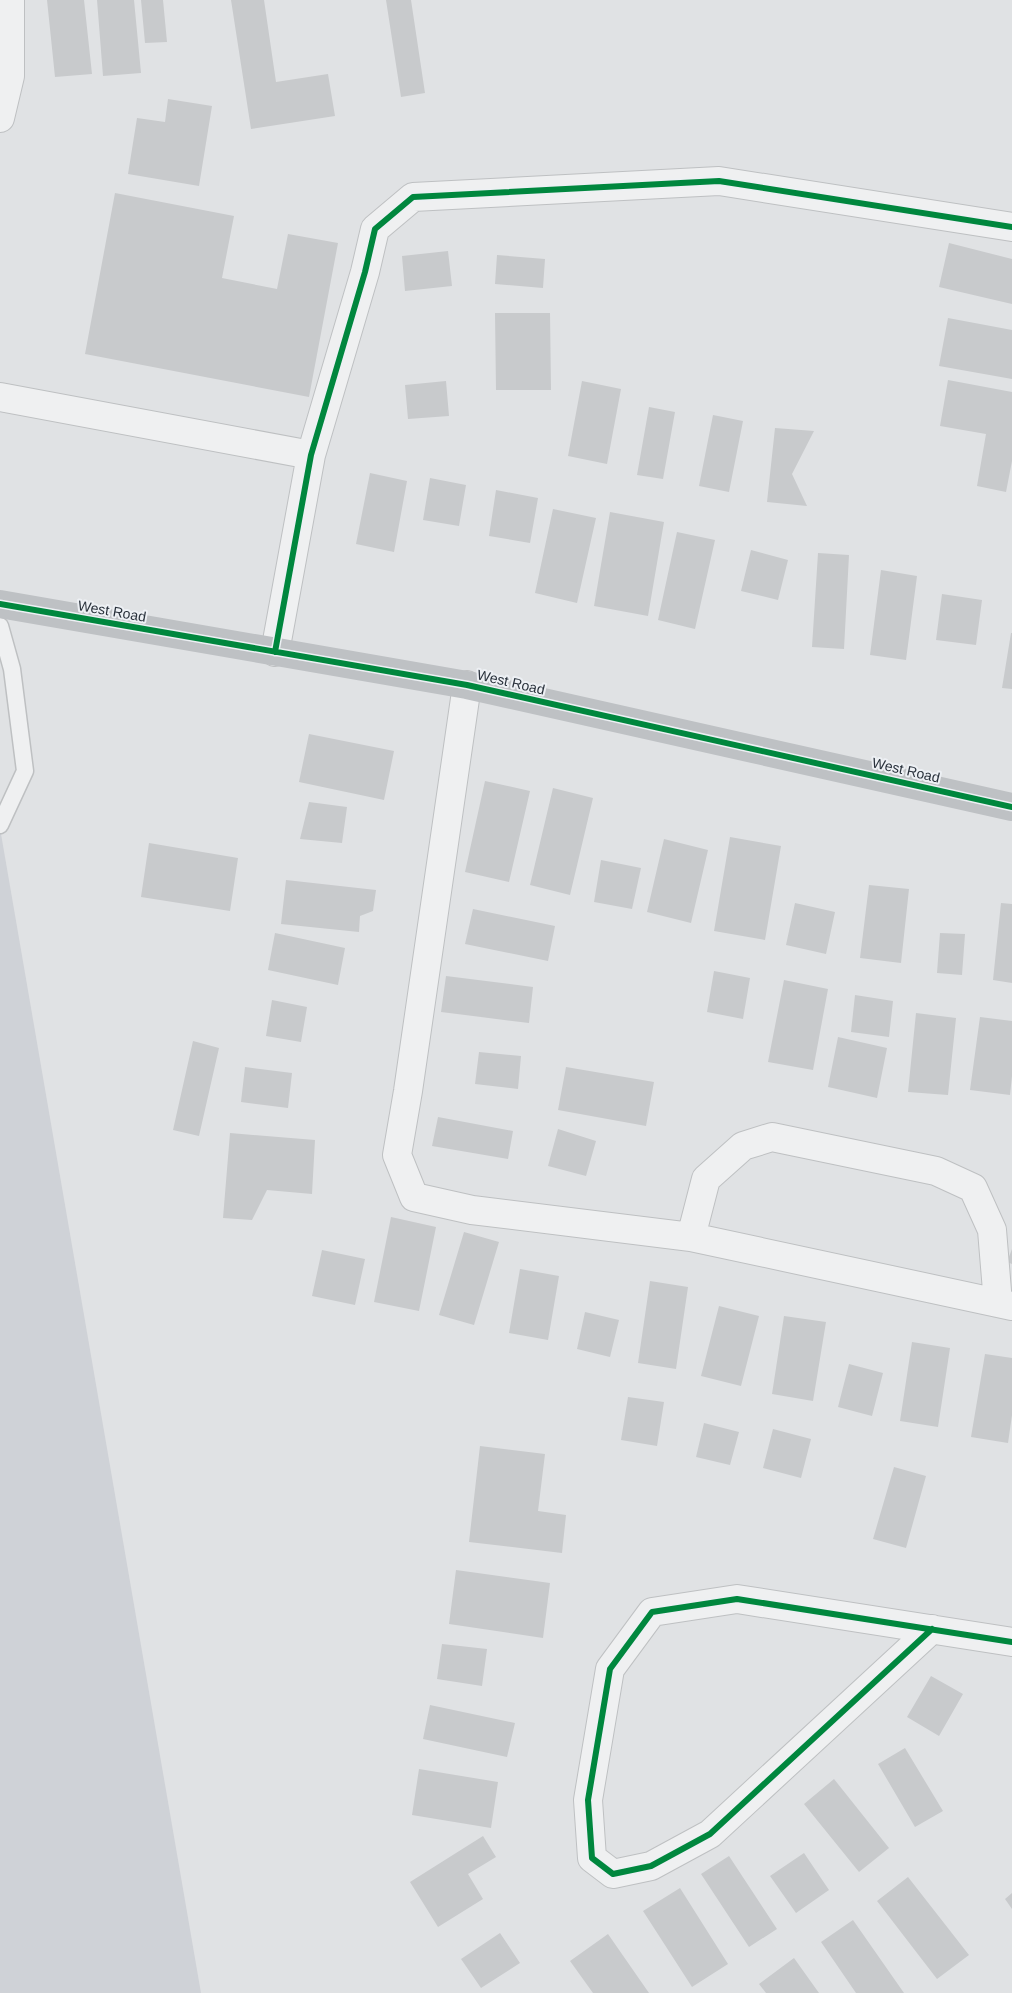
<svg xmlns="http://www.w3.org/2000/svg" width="1012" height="1993" font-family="Arial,sans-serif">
	<rect width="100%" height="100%" fill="#e0e2e4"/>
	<path fill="#cfd2d7" d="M0 828 201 1993H0Z"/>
	<path fill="#c8cacc" d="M47 0H84L92 74 55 77Z
		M97 0H134L141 73 103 76Z
		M141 0H163L167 42 145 43Z
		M231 0H264L276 82 328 74 335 116 251 129Z
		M386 0H411L425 93 401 97Z
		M168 99 212 106 199 186 128 174 137 118 165 122Z
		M115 193 234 216 222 278 277 289 288 234 338 243 309 397 85 354Z
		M949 243 1012 259V304L939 287Z
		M448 251 452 286 405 291 402 256Z
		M497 255 545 259 543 288 495 284Z
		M495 313H550L551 390H496Z
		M948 318 1012 330V379L939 366Z
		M948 380 1012 392V461L1006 492 977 486 986 434 940 426Z
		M446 381 449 416 408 419 405 385Z
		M582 381 621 389 607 464 568 456Z
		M649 407 675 412 663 479 637 475Z
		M713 415 743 421 729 492 699 486Z
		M775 428 814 431 792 474 807 506 767 502Z
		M370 473 407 481 394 552 356 544Z
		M430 478 466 485 459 526 423 520Z
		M496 490 538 498 530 543 489 536Z
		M553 509 596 518 577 603 535 593Z
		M610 512 664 522 648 616 594 606Z
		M677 532 715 540 695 629 658 620Z
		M751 550 788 560 778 600 741 591Z
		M818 553 849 555 844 649 812 647Z
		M881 570 917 576 906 660 870 655Z
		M942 594 982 600 976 645 936 640Z
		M1011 633H1012V689L1002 688Z
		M309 734 394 751 384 800 299 782Z
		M485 781 530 791 509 882 465 872Z
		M553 788 593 798 570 895 530 885Z
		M309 802 347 807 342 843 300 839Z
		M730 837 781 846 765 940 714 931Z
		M664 839 708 850 691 923 647 912Z
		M149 843 238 858 230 911 141 897Z
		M601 860 641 868 632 909 594 902Z
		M286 880 376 890 373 911 360 916 359 932 281 924Z
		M869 885 909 889 901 963 860 958Z
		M795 903 835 912 826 954 786 945Z
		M1001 903 1012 904V983L993 980Z
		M473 909 555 926 548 961 465 944Z
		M275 933 345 948 338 985 268 970Z
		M940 933 965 934 962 975 937 973Z
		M714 971 750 978 743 1019 707 1012Z
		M446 976 533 987 529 1023 441 1012Z
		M784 980 828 989 813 1070 768 1062Z
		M855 995 893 1001 889 1037 851 1032Z
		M272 1000 307 1007 301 1042 266 1036Z
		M916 1013 956 1018 948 1095 908 1092Z
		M980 1017 1012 1021V1076L1010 1095 970 1090Z
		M838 1037 887 1048 877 1098 828 1087Z
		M193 1041 219 1048 199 1136 173 1130Z
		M479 1052 521 1056 518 1089 475 1084Z
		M245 1067 292 1073 288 1108 241 1102Z
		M566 1067 654 1082 646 1126 558 1110Z
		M438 1117 513 1131 508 1159 432 1146Z
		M558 1129 596 1141 586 1176 548 1166Z
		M230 1133 315 1140 312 1194 267 1190 252 1220 223 1218Z
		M391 1217 436 1227 419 1311 374 1302Z
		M464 1232 499 1242 474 1325 439 1315Z
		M1012 1249V1264L1007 1262Z
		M322 1250 365 1259 355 1305 312 1296Z
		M520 1269 559 1276 548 1340 509 1333Z
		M650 1281 688 1287 676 1369 638 1363Z
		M719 1306 759 1316 741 1386 701 1376Z
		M585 1312 619 1320 610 1357 577 1349Z
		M784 1316 826 1322 813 1401 772 1394Z
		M912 1342 950 1348 938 1427 900 1421Z
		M985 1354 1012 1358V1415L1008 1443 971 1437Z
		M849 1364 883 1373 872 1416 838 1407Z
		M628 1397 664 1402 657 1446 621 1440Z
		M704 1423 739 1432 730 1465 696 1457Z
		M773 1429 811 1439 801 1478 763 1468Z
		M480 1446 545 1454 538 1511 566 1515 562 1553 469 1542Z
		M894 1467 926 1476 906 1548 873 1539Z
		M456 1570 550 1583 543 1638 449 1624Z
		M442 1644 487 1649 482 1686 437 1679Z
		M931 1676 963 1694 939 1736 907 1717Z
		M430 1705 515 1723 507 1757 423 1739Z
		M905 1748 943 1811 915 1827 878 1764Z
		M419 1769 498 1782 491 1828 412 1815Z
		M834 1779 889 1848 859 1872 804 1804Z
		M483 1836 496 1857 468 1874 483 1899 438 1927 410 1882Z
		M804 1853 829 1890 796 1913 770 1876Z
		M729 1856 777 1929 749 1947 701 1874Z
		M908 1877 969 1955 937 1979 877 1901Z
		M680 1888 728 1964 692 1987 643 1911Z
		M1012 1893V1909L1005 1899Z
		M853 1920 904 1993H856L821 1942Z
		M500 1933 520 1963 481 1988 461 1959Z
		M608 1934 649 1993H593L570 1961Z
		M794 1958 819 1993H766L759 1984Z"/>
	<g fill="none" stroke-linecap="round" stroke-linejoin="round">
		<g stroke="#bec0c2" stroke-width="19">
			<path id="lane" d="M0 626 12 669 25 771 0 825"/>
		</g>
		<g stroke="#bec0c2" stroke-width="30">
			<path id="street" d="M0 118 10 76V0
				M0 397 311 455
				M275 652 311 455 365 272 375 229 413 197 719 181 1012 227
				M467 685 408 1091 397 1155 414 1197 472 1210 691 1237
				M998 1303 992 1230 973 1188 936 1171 772 1137 743 1146 706 1179 691 1237 1012 1306
				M932 1629 710 1834 651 1866 613 1874 592 1858 588 1800 610 1669 652 1612 737 1599 1012 1642"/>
		</g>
		<use href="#lane" stroke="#eff0f1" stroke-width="16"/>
		<use href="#street" stroke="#eff0f1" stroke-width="28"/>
		<path stroke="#bec1c4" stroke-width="28" d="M0 604 467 685 1012 807"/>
		<g stroke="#edf0f4" stroke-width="9">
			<path id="cycleway" d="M0 604 467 685 1012 807
				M275 652 311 455 365 272 375 229 413 197 719 181 1012 227
				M932 1629 710 1834 651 1866 613 1874 592 1858 588 1800 610 1669 652 1612 737 1599 1012 1642"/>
		</g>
		<use href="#cycleway" stroke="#00873e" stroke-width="6"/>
	</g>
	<g text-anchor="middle" stroke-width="4" stroke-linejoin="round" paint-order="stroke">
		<g font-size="14" fill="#29313b" stroke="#edf0f4">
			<text transform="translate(112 611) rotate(10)" y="5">West Road</text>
			<text transform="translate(511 682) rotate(13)" y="5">West Road</text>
			<text transform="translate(906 770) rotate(13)" y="5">West Road</text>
		</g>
	</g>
</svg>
